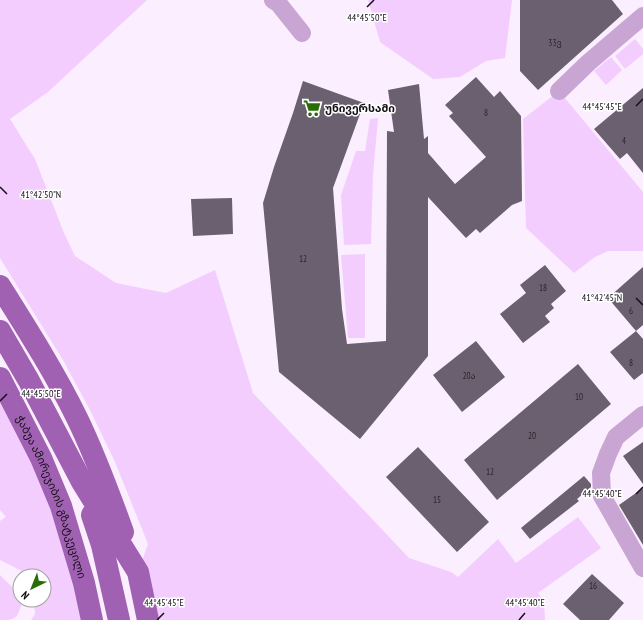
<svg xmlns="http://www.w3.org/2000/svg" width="643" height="620" font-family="'PT Sans Narrow','Noto Sans Georgian',sans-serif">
	<rect width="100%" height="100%" fill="#fbeefe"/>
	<path fill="#f4cdff" d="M0 0H147L48 92 10 119 35 159 64 233 75 256 116 283 166 293 215 270 253 393 409 558 451 572 458 577 498 539 516 563 578 517 601 548 538 593 544 601 545 620H148L138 572 148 544 115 462 90 410 63 360 0 258Z
		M368 0H512L505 58 486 61 460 77 433 79 380 42Z
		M635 39 643 49V54L625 69 615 56Z
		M611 57 622 70 606 85 594 71Z
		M559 91 643 192V251H608L595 257 574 273 526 228 523 119Z
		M378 118 373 175 371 244 344 245 341 195 356 151H365L370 119Z
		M365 254V338H348L341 255Z
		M0 390 35 457 88 620H31L35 614 34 600H44V576H24L22 571 0 560V521L6 517 0 510Z
		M0 575 18 593 22 603C17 618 17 620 0 620Z"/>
	<path fill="#6b606f" d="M520 0H612L623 14 538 90 520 71Z
		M476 77 494 97 500 91 521 116 522 201 512 205 480 233 476 229 466 238 428 197V356L360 439 279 372 263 203 274 167 293 113 303 81 364 103 333 188 342 309 347 344 386 341 387 131 394 132 388 90 419 84 424 139 428 136V153L455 184 486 157 449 116 453 113 445 105Z
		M643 88V173L627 153 620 159 594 129Z
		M232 198 233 234 193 236 191 199Z
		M545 265 566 291 551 304 554 308 545 316 550 322 523 343 500 314 526 293 520 285Z
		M643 267V325L636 331 608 298Z
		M636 331 643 339V373L634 380 610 352Z
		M476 341 505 377 462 412 433 375Z
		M578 364 611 404 497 500 464 460Z
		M643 442V484L623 456Z
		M418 447 489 522 457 552 386 477Z
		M584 476 591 484V487L577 499 579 501 530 539 521 528Z
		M643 488V545L619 505Z
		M592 574 624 603 609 620H580L563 604Z"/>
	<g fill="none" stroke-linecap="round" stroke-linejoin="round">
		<path stroke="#c8a5d2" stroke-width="18" d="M273 0 278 3 302 33
			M559 91 588 63 643 16
			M643 415 616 437 608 454 601 473 602 496 643 568"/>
		<g stroke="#a161b3" stroke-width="22">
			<path d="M0 286C27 329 55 373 77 418 95 455 109 493 123 532"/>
			<path d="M0 331 29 381 82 482 138 572 148 620"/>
			<path id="s1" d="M0 378 41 458 61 506 84 583 92 620"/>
			<path d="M92 515 102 545 119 620"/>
		</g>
	</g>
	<path fill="none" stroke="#130f14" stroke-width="1.5" d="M367 7 374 0M636 106 643 99M0 187 7 194M636 298 643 305M0 401 7 394M636 494 643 487M157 620 164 613M519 620 525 613"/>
	<defs>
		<g id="supermarket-bare" transform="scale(1.38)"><path d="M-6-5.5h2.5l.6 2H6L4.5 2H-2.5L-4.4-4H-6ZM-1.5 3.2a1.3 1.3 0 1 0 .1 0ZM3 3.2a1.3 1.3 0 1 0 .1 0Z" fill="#296d07" stroke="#fff" stroke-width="2.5" paint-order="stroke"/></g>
	</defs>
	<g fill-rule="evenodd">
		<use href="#supermarket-bare" x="312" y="108"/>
	</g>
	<g text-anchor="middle" stroke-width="3" stroke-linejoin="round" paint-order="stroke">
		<g font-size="9" fill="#29232b">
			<text x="555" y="46">33ვ</text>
			<text x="486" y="116">8</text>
			<text x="624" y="144">4</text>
			<text x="303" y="262">12</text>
			<text x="543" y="291">18</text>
			<text x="631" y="314">6</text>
			<text x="631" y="366">8</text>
			<text x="469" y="379">20ა</text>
			<text x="579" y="400">10</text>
			<text x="532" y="439">20</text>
			<text x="490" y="475">12</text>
			<text x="437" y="503">15</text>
			<text x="593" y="589">16</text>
		</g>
		<g font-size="11" font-weight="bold" fill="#130f14" stroke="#fff" text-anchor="start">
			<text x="325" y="112">უნივერსამი</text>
		</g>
		<g font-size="11" fill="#130f14" stroke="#fff">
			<text dy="4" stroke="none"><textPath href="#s1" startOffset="130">ჭაბუა ამირეჯიბის გზატკეცილი</textPath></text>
		</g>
	</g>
	<g font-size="10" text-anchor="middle" fill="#130f14" stroke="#fff" stroke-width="3" stroke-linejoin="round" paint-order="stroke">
		<text x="367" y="21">44°45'50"E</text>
		<text x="602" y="110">44°45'45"E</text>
		<text x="41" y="198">41°42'50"N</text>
		<text x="602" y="301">41°42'45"N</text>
		<text x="41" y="397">44°45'50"E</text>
		<text x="602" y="497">44°45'40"E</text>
		<text x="164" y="606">44°45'45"E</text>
		<text x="525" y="606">44°45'40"E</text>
	</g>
	<g transform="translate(32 588) rotate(223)"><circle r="19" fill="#ffffff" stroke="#a19fa1"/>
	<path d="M0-3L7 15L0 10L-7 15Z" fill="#296d07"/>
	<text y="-6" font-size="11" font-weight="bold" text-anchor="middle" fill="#130f14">N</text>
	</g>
</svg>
